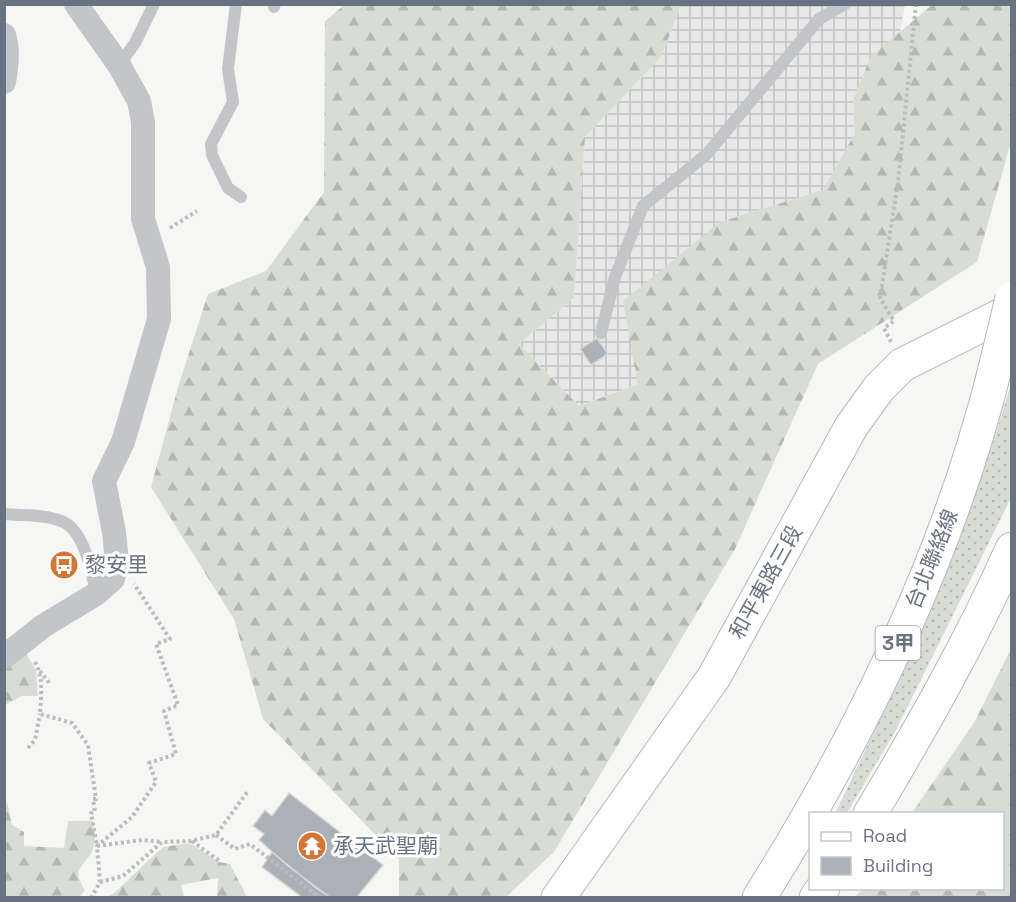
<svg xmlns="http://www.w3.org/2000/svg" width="1016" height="902" font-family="'Space Grotesk','Noto Sans TC',sans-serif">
	<defs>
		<pattern id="industrial-grid" width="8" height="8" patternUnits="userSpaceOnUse" patternTransform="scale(1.5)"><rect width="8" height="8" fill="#e7e8e7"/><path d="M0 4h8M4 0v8" fill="none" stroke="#bfc0c1"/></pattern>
		<pattern id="grass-dots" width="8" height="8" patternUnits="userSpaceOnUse" patternTransform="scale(1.5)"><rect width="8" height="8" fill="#d7ddd5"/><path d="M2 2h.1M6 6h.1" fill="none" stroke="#b2b8b2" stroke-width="1.8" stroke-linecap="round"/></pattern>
		<pattern id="forest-firs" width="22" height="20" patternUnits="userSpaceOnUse" patternTransform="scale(1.5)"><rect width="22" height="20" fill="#d7ddd5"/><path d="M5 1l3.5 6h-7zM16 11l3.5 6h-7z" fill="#b2b8b2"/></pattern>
	</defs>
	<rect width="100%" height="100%" fill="#f6f7f4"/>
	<path fill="url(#industrial-grid)" d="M681 5H905L900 32 871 57 853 100 855 133 823 191 720 222 638 384 579 406 519 344 574 298 585 137 661 57Z"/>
	<path fill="url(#grass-dots)" d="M1011 383V498L896 730 847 813 835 814C902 673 969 533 1011 383Z"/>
	<path fill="url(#forest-firs)" d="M344 5H681L661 57 585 137 574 298 519 344 579 406 638 384 623 301 720 222 823 190 855 133 853 100 871 56 932 5H1011V142L977 262 818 364 735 549 554 852 506 897H399V859L263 719 234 619 151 487 178 387 208 294 266 271 324 192 325 21Z
		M1011 649V897H855L862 889 1002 888V814L912 813 975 721Z
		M25 652 36 670 38 696H22L5 705 4 667Z
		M4 803H7L12 825 24 832V846L64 848 68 821H92C95 832 97 844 90 855 79 870 73 871 85 890L80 897H5Z
		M190 843 219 862 230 864 247 897H217L218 878 181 885 184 897H106L113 894 163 847Z"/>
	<path fill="#acb0b7" stroke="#d8d8d6" stroke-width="1.5" d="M597 338 608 354 591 365 580 349Z
		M289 793 383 865 356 898H331L288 866 259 840 264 834 253 826 265 810 272 816Z
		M272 852 316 888 331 898H303L262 867Z"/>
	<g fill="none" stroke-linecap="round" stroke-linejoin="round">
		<g stroke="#b5b8bd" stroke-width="35">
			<path id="secondary" d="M558 898 714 677 851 427 879 388 902 365 1012 310"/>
		</g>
		<g stroke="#b5b7bb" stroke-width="35">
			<path id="highway" d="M870 814C922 727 971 641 1012 549
				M759 898C862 734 948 558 995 369
				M816 898 823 888"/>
		</g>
		<path stroke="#babcbf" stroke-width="4" stroke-dasharray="3 3" stroke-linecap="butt" d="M170 228 197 211
			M891 342 884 328 894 321 880 298 898 182 916 4
			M35 662C44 678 41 696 40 714L72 723 88 745 96 799H93L95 812 91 813 97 846 142 840 162 842
			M40 671 50 684
			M28 748 35 740 40 714
			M216 835 235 849 250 844 320 898
			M192 841 221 862
			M100 882 123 876 162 842 191 841 216 835 248 791
			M91 898 100 882 97 846 132 817 156 782 149 763 176 754 164 711 178 705 156 644 170 639 134 584"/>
		<path stroke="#c3c5c9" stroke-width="12" d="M236 4 228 69 233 102 211 144 212 155 228 188 241 197
			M274 7 275 4
			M119 65 135 43 154 4
			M601 333 615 277 643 206 707 154 819 19 845 4
			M4 514C22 516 44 514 61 521 84 529 92 572 96 594"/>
		<path stroke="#c3c5c9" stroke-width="24" d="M4 35C9 49 7 66 4 82
			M4 657 43 626 96 594 113 579 117 562 114 532 104 481 123 442 159 319 158 267 143 219V122L139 101 119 65 76 4"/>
		<use href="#secondary" stroke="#fff" stroke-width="33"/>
		<use href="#highway" stroke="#fff" stroke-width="33"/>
		<g stroke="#b5b7bb" stroke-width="35" stroke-linecap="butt">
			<path id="highway-bridge" d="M995 369 1012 298"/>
		</g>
		<use href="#highway-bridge" stroke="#fff" stroke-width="33"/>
	</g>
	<defs>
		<g id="bus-disc" transform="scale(1.5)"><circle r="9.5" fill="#d17839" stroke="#fff"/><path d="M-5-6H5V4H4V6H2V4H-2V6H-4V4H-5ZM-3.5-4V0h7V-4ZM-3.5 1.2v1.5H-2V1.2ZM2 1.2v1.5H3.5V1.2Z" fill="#fff"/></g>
		<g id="temple-disc" transform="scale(1.5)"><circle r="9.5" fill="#d17839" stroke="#fff"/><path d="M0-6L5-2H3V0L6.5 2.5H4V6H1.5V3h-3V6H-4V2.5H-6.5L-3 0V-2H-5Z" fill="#fff"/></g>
	</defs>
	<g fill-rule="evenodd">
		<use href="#bus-disc" x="64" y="565"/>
		<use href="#temple-disc" x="312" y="846"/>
	</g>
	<g text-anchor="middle" stroke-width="6" stroke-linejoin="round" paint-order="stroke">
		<rect fill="#fff" stroke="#969ca8" stroke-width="1.5" x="875.5" y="626" width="45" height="34" rx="4.5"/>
		<g font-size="20" font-weight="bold" fill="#697282">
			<text x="898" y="650">3甲</text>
		</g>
		<g font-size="21" fill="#697282" stroke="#fff">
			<text transform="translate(932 559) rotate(-68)" y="7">台北聯絡線</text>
			<text transform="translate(766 582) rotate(-61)" y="7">和平東路三段</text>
		</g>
		<g font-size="21" fill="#697282" stroke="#fff" text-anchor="start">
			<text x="85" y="572">黎安里</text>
			<text x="333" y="853">承天武聖廟</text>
		</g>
	</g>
	<rect width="1016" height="902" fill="none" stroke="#697282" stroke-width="12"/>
	<rect x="809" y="812" width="195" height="78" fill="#ffffff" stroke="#c3c7cd" stroke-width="1.5"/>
	<rect x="821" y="832" width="30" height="9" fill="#ffffff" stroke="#c3c7cd" stroke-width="1.5"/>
	<text x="863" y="842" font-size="18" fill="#697282">Road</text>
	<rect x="821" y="857" width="30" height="18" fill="#acb0b7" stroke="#c3c7cd" stroke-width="1.5"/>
	<text x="863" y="872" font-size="18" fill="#697282">Building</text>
</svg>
